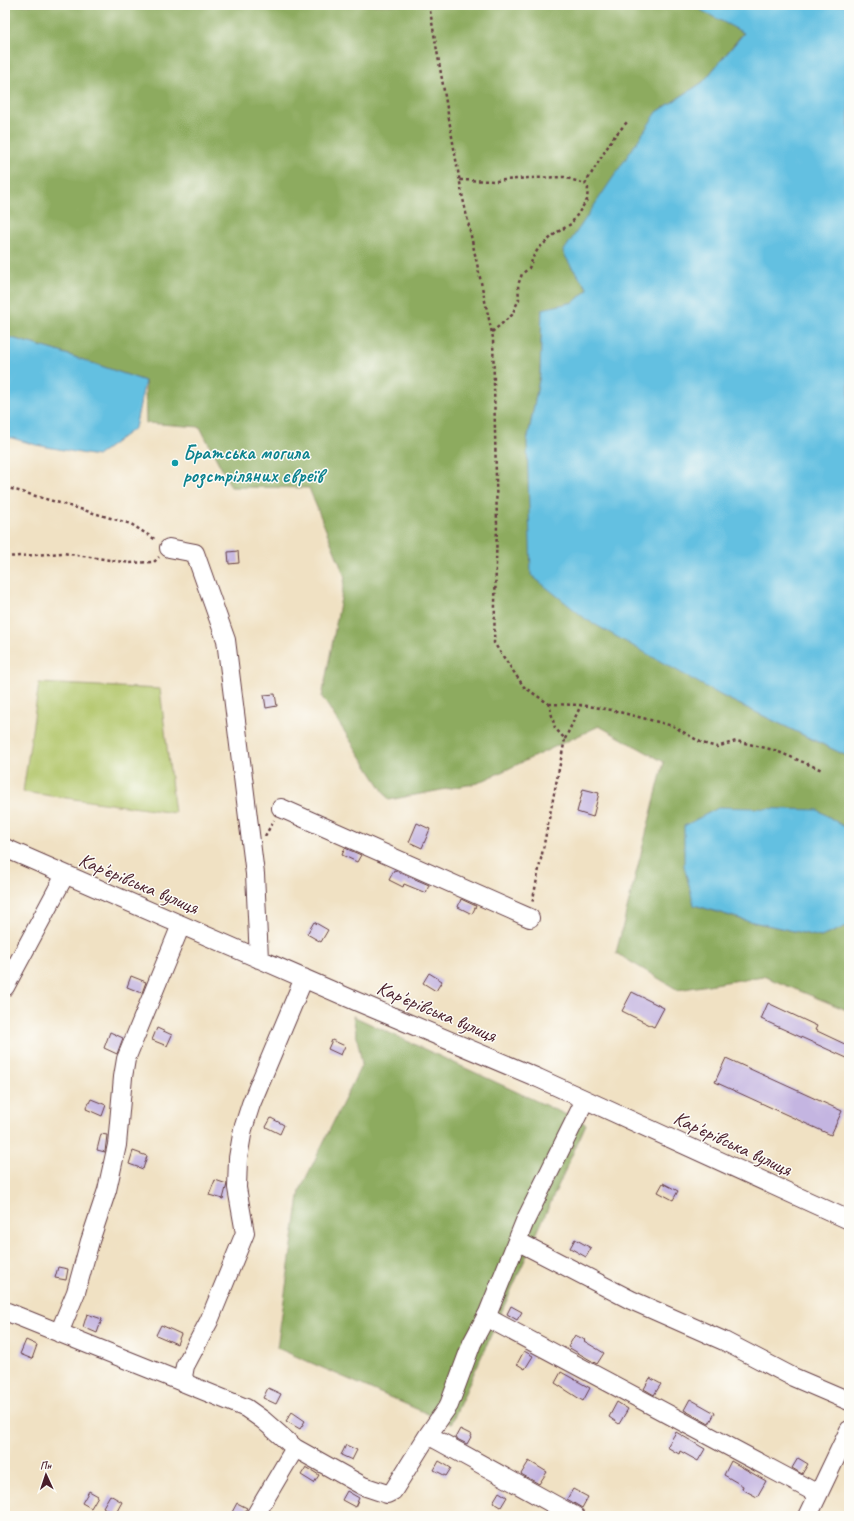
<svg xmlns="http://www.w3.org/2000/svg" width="854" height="1521" font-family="Caveat,sans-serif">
	<rect width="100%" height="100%" fill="#fdfcf7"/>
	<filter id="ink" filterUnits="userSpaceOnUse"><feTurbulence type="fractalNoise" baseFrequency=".025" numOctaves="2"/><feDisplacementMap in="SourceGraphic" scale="8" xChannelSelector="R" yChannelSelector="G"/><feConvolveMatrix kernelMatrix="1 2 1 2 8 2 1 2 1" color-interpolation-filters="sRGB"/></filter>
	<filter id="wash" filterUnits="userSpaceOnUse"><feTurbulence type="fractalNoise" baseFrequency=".012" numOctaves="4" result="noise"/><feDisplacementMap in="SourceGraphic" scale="16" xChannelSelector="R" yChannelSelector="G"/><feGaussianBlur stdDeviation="0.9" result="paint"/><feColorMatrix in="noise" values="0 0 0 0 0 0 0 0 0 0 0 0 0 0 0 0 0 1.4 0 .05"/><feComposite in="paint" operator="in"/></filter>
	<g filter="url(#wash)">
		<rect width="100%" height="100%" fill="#f0e1c3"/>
		<path fill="#b2c66a" stroke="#7e724a" d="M39 683 160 689 175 813 23 792Z"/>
		<path fill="#8dab5e" stroke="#6c6544" d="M5 5H691L744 32 703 82 657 112 571 266 588 289 574 302 542 310 540 375 527 442 722 696 849 757V830L818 810 694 905 744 920 821 937 849 925V1011L763 976 678 990 616 953 664 762 599 726 478 783 389 800 322 697 345 577 309 488 231 487 200 427 146 423 145 381 54 350 5 336Z
			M353 1016 586 1124 451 1424 277 1348 300 1190 362 1064Z"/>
		<path fill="#63c0e1" stroke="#567086" d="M691 5H849V757L722 696 587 620 531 575 527 442 540 375 542 309 574 302 588 289 571 266 563 252 657 112 703 82 744 33Z
			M5 336 54 350 145 381 135 428 97 456 36 445 5 436Z
			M720 807 818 810 849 830V925L821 937 744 920 694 905 684 866V826Z"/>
		<g id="blocks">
			<path fill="#c4b5e1" d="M238 551 239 563 229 564 228 552Z
				M275 694 277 706 266 708 264 695Z
				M583 789 599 793 593 817 577 812Z
				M417 823 430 829 422 848 409 842Z
				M345 848 361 855 357 862 342 855Z
				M394 870 429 885 426 893 404 884 403 887 389 880Z
				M461 899 476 906 472 914 458 907Z
				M314 922 328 930 321 942 307 934Z
				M429 973 442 981 436 991 423 983Z
				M131 976 146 982 142 993 127 987Z
				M632 992 664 1008 654 1027 622 1011Z
				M768 1003 817 1026 815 1030 849 1046V1059L761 1019Z
				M157 1028 172 1035 167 1046 152 1040Z
				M110 1032 123 1038 117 1054 104 1048Z
				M332 1040 345 1046 341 1055 328 1049Z
				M726 1058 842 1111 831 1135 715 1082Z
				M91 1099 106 1105 102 1116 86 1109Z
				M271 1118 284 1125 280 1134 266 1127Z
				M101 1134 107 1135 105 1152 97 1150Z
				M133 1151 147 1156 143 1169 129 1164Z
				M215 1180 227 1184 223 1199 209 1195Z
				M663 1183 678 1191 673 1200 658 1192Z
				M575 1239 591 1248 586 1257 570 1248Z
				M58 1267 68 1269 66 1280 55 1278Z
				M511 1306 522 1312 517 1320 507 1314Z
				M87 1314 102 1319 97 1333 83 1327Z
				M161 1325 181 1334 177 1344 156 1335Z
				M575 1335 585 1340 584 1341 604 1353 597 1364 568 1347Z
				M26 1340 37 1345 32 1359 20 1354Z
				M524 1351 533 1356 525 1369 517 1364Z
				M561 1372 590 1388 583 1401 555 1383Z
				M650 1378 661 1384 654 1395 644 1389Z
				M268 1388 281 1394 276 1404 263 1398Z
				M690 1399 715 1413 709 1424 684 1410Z
				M617 1402 628 1409 619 1424 609 1417Z
				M292 1412 305 1421 300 1429 286 1421Z
				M460 1429 472 1435 467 1444 455 1438Z
				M676 1432 705 1449 698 1461 680 1451 679 1454 667 1447Z
				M346 1445 357 1450 352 1460 341 1455Z
				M798 1458 808 1464 802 1474 792 1468Z
				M439 1461 451 1468 446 1476 434 1470Z
				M529 1461 547 1472 539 1484 521 1474Z
				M731 1461 766 1481 757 1497 742 1489 743 1486 724 1475Z
				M306 1467 319 1475 314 1483 301 1475Z
				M573 1489 588 1497 582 1508 567 1499Z
				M89 1491 98 1496 91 1508 82 1503Z
				M347 1491 359 1498 355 1507 342 1500Z
				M499 1492 507 1497 501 1507 493 1502Z
				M110 1495 122 1502 115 1515 103 1507Z
				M237 1503 247 1508 242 1516H230Z"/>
		</g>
	</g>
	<g filter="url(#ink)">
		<use href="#blocks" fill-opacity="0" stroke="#633c42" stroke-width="1"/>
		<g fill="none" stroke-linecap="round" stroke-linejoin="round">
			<g stroke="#633c42" stroke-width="20">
				<path id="minor" d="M169 548 195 553 226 640 255 874 259 959
					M281 808 530 918
					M5 848 358 1002 538 1078 849 1220
					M5 987 65 875
					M517 1241 631 1300 724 1341 793 1377 849 1401
					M5 1311 187 1384
					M486 1317 818 1494
					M59 1333 76 1292 90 1241 107 1190 117 1145 123 1077 126 1059 181 925
					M428 1435 575 1516
					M295 1448 263 1420 246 1408 187 1384 183 1377 185 1366 209 1321 245 1233 237 1188 238 1158 243 1129 251 1104 304 978
					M255 1516 295 1448 363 1486 387 1494 393 1491 428 1435 449 1405 472 1343 488 1313 525 1221 585 1100
					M808 1516 849 1430"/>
			</g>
			<path stroke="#633c42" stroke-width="2.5" stroke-dasharray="3 3" stroke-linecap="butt" d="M429 5 462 194 493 338 497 525 494 643 524 687 549 704 555 728 565 739 532 904
				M460 180 495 181 528 178 564 177 585 184 613 138 627 122
				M492 332 512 315 519 299 518 285 522 274 529 268 534 255 539 248 556 233 571 224 587 200 588 188 585 184
				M5 487 131 524 156 540
				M5 557 63 553 130 563 154 562 159 557
				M549 704 581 705 612 710 673 726 702 743 717 747 736 741 774 750 822 770
				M565 739 581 705
				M265 836 274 820"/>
			<use href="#minor" stroke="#fff" stroke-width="18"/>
		</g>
	</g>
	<circle fill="#0f9aa8" stroke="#fdfcf7" stroke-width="1.5" cx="175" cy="463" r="4"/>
	<g text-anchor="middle" stroke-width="3" stroke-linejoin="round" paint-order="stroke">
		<g font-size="20" font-weight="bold" fill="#0d838f" stroke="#fdfcf7" text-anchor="start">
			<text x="183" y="459">Братська могила<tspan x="183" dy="23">розстріляних євреїв</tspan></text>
		</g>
		<g font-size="20" fill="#4a1f2b" stroke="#fdfcf7">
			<text transform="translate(139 883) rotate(23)" y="7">Кар'єрівська вулиця</text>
			<text transform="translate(437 1011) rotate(23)" y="7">Кар'єрівська вулиця</text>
			<text transform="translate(733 1143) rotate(25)" y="7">Кар'єрівська вулиця</text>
		</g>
	</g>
	<rect width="854" height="1521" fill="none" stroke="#fdfcf7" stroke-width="20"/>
	<g transform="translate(46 1475) rotate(357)" stroke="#fdfcf7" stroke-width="3" paint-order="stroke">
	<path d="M0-3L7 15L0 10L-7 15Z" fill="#4a1f2b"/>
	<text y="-6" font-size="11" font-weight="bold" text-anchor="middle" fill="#4a1f2b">Пн</text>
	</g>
</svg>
